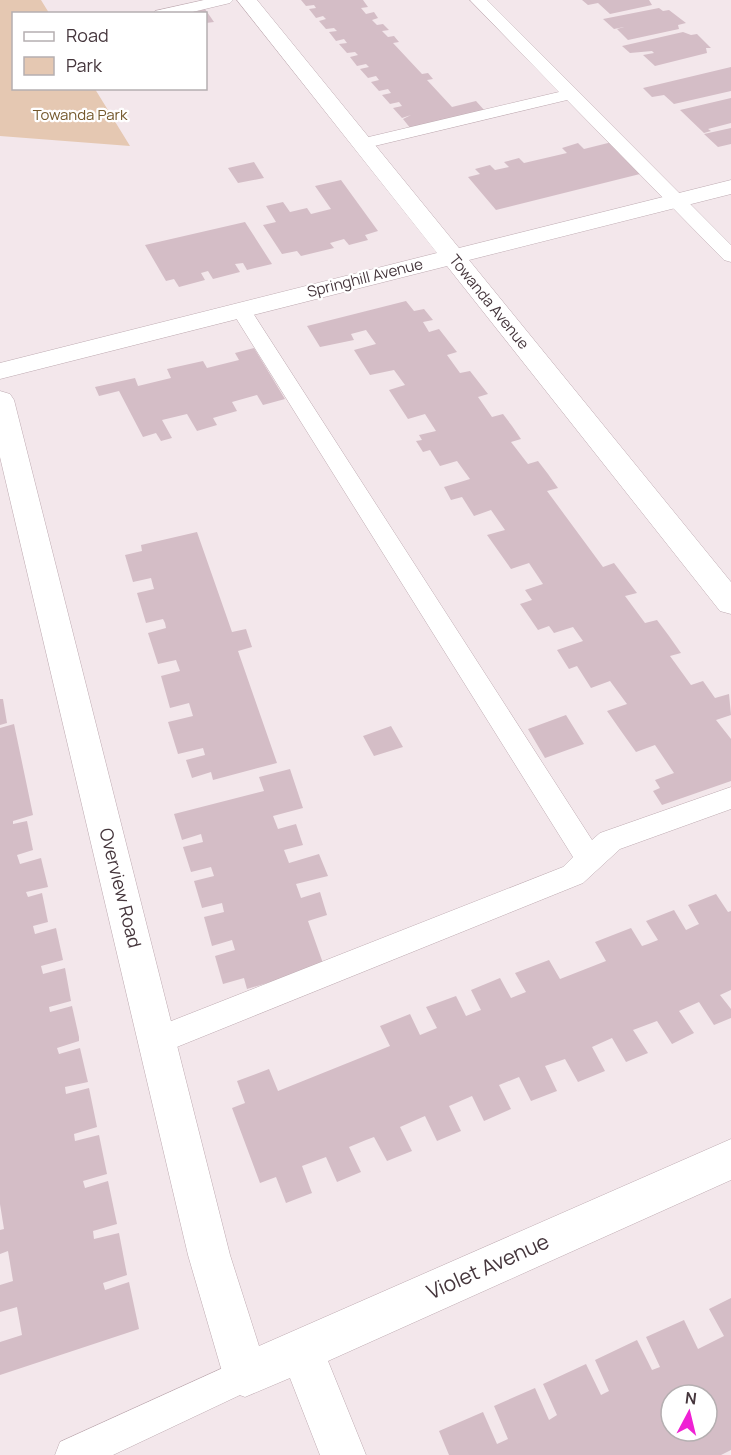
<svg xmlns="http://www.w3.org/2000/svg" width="731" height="1455" font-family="Manrope,sans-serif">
	<rect width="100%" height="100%" fill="#f3e7eb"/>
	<path fill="#e5c8b2" d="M0 0H41L49 13 14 14V88L95 89 130 146 0 136Z"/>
	<path fill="#d4bdc6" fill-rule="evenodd" d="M301 0H363L368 7 361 8 366 14 374 12 378 18 372 20 377 25 383 24 389 30 382 31 388 37 394 36 399 42 393 43 422 74 428 73 433 79 427 80 452 107 476 101 485 111 411 129 403 119 411 115 402 118 393 108 402 106 399 102 390 104 382 95 391 93 388 89 379 91 371 82 379 80 376 76 368 78 360 69 369 67 366 64 357 66 350 57 358 55 355 52 347 53 339 44 347 43 344 39 336 41 329 32 337 31 334 28 326 29 319 21 326 19 323 16 316 18 309 9 316 8 314 5 306 6Z
		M582 0H649L652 5 610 14 598 3 588 5Z
		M659 8 663 11 669 10 686 23 678 25 679 29 628 40 617 29 624 27 614 29 603 19Z
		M205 9 214 22 206 23V14H186Z
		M683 32 691 35 697 34 711 48H706L707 53 655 66 643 55 654 53 652 51 630 53 622 46Z
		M731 67V91L674 104 664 95 652 97 643 88Z
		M731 98V123L708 129 711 131 704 133 680 110Z
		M731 128V144L718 147 704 134Z
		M612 142 644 173 496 210 468 177 480 174 475 169 490 165 495 170 509 167 504 162 519 158 524 163 567 153 562 148 578 143 584 149Z
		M254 162 264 178 238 183 228 168Z
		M341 180 378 231 365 235 368 240 349 245 344 239 330 243 334 248 301 256 297 251 282 254 263 225 276 222 266 206 283 202 290 212 307 208 311 214 331 209 315 186Z
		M245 222 272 264 247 270 243 263 235 264 240 272 213 279 208 271 201 273 205 280 179 287 174 279 166 281 145 245Z
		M406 301 414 311 424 309 433 320 423 322 429 332 439 329 457 352 447 355 460 373 470 371 488 394 478 397 492 417 503 414 512 426 521 439 511 442 528 464 538 461 548 474 558 488 547 491 603 567 614 563 637 593 625 596 645 623 657 620 669 636 681 653 670 656 691 685 703 681 715 698 729 694 731 715 716 720 731 739V781L662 805 653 791 660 788 655 780 674 773 655 745 636 752 621 731 607 711 627 704 610 681 591 688 577 666 569 669 557 650 583 641 573 627 554 633 549 626 538 630 525 611 520 604 532 600 525 590 543 584 529 563 511 569 487 535 505 530 491 510 474 516 462 497 451 500 444 487 470 479 457 461 440 466 430 450 423 452 416 441 422 440 419 435 436 431 425 414 408 419 389 390 405 385 394 370 370 375 354 350 376 344 366 330 351 334 354 340 320 347 307 326Z
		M254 348 285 399 263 405 257 395 232 402 237 411 213 418 217 425 197 431 187 414 162 420 172 438 161 441 156 433 143 437 119 391 99 396 95 387 135 378 138 386 171 378 167 369 203 361 207 368 239 360 235 353Z
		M197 532 232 632 246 629 252 647 238 651 277 763 213 780 211 772 192 778 186 760 205 755 203 748 178 754 168 722 193 716 189 703 170 708 161 676 180 671 176 660 158 664 148 633 166 628 165 623 163 619 146 623 137 593 154 589 151 578 133 582 125 555 142 551 141 545Z
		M0 699H3L7 723 0 725Z
		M566 715 584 744 545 758 528 729Z
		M14 724 33 815 13 821V824L27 821 33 850 17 855 20 864 41 858 48 887 26 892 28 897 42 893 48 922 33 926 35 934 56 928 63 960 41 966 43 974 65 968 71 1001 49 1007 50 1012 72 1006 79 1037V1041L57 1048 59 1054 80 1048 87 1078 88 1082 65 1087 66 1094 89 1088 97 1127 74 1134 75 1141 99 1135 107 1174 83 1181 85 1188 108 1181 117 1224 93 1231 94 1239 119 1233 127 1275 103 1283 105 1290 129 1282 139 1329 0 1375V1342L22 1335 17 1307 0 1312V1285L13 1281 8 1251 0 1254V1230L4 1229 0 1204V728Z
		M391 726 403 747 374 756 363 736Z
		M290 769 303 808 273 816 278 829 296 824 303 845 284 850 289 863 319 854 328 876 296 884 301 898 320 892 327 915 308 921 324 966 247 989 244 978 223 984 215 956 235 950 232 940 212 946 204 917 224 912 222 903 202 908 194 881 214 876 211 867 191 872 183 847 203 842 201 834 182 840 174 814 264 791 259 777Z
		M716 894 728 912 731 911V990L720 995 731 1009V1018L714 1025 699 1002 679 1011 694 1033 672 1044 657 1021 633 1030 648 1053 626 1062 612 1038 592 1047 605 1071 578 1082 565 1059 545 1066 557 1091 531 1101 519 1077 499 1085 511 1109 484 1121 472 1096 449 1106 461 1131 437 1141 425 1116 400 1127 412 1151 387 1161 374 1137 366 1140 349 1147 361 1172 337 1182 326 1157 302 1166 312 1193 286 1203 276 1177 260 1183 232 1108 245 1103 237 1081 269 1069 278 1091 390 1046 380 1026 410 1014 420 1035 437 1028 426 1007 456 996 466 1016 481 1010 471 990 500 978 511 998 526 992 515 973 549 960 560 979 606 961 595 942 631 928 642 946 648 944 658 940 646 921 674 910 686 930 699 924 688 905Z
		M731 1298V1450L721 1455H449L439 1431 483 1412 497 1444 508 1439 494 1406 535 1388 549 1420 557 1415 543 1384 586 1364 601 1395 609 1391 595 1360 637 1340 652 1370 660 1367 646 1337 684 1320 698 1349 724 1336 709 1309ZM671 1395H707V1431H671Z"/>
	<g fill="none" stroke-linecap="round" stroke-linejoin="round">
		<g stroke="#beaab1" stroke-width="1">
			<path id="service" d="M204 0H233L230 3 184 14H153L155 11Z
				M470 0H487L731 245V262L724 260 567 100 362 149 356 148 353 144 356 140 559 92Z
				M241 304 248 306 251 310 592 840 600 833 731 787V809L620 849 583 883 157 1055 146 1051 142 1041 146 1031 563 867 573 857 231 310 234 306Z
				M245 1358 257 1363 262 1375 257 1387 113 1455H55L60 1442Z"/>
		</g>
		<g stroke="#beaab1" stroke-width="1">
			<path id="minor" d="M237 0H257L459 248 731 180V194L469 260 731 582V614L720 611 447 266 0 379V363L437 253Z
				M0 391 10 394 14 400 230 1255 259 1346 731 1139V1180L328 1361 366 1455H320L290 1378 245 1397 229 1391 223 1375 188 1255 0 457Z"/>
		</g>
		<use href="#service" fill="#fff" fill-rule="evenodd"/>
		<use href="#minor" fill="#fff" fill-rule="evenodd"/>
	</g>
	<g text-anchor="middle" stroke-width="4.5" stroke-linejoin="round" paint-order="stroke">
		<g font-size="15" fill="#74582c" stroke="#fff">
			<text x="80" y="120">Towanda Park</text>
		</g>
		<g font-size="15" fill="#45363c" stroke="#fff">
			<text transform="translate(365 278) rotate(-14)" y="5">Springhill Avenue</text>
			<text transform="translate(489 302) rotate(51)" y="5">Towanda Avenue</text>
		</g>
		<g font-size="18" fill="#45363c" stroke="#fff">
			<text transform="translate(120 888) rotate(76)" y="6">Overview Road</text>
		</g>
		<g font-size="21" fill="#45363c" stroke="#fff">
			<text transform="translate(488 1267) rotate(-24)" y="7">Violet Avenue</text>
		</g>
	</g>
	<rect x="12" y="12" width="195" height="78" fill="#ffffff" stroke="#b5afb1" stroke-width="1.5"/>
	<rect x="24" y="32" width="30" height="9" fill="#ffffff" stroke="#b5afb1" stroke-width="1.5"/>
	<text x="66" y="42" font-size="18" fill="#45363c">Road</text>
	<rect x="24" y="57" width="30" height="18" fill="#e5c8b2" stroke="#b5afb1" stroke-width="1.5"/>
	<text x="66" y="72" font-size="18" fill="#45363c">Park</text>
	<g transform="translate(689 1413) rotate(7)"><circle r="28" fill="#ffffff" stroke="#b5afb1" stroke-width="1.5"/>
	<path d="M0-4.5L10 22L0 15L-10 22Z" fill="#ef21d4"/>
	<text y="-9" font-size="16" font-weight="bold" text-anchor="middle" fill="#45363c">N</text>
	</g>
</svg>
